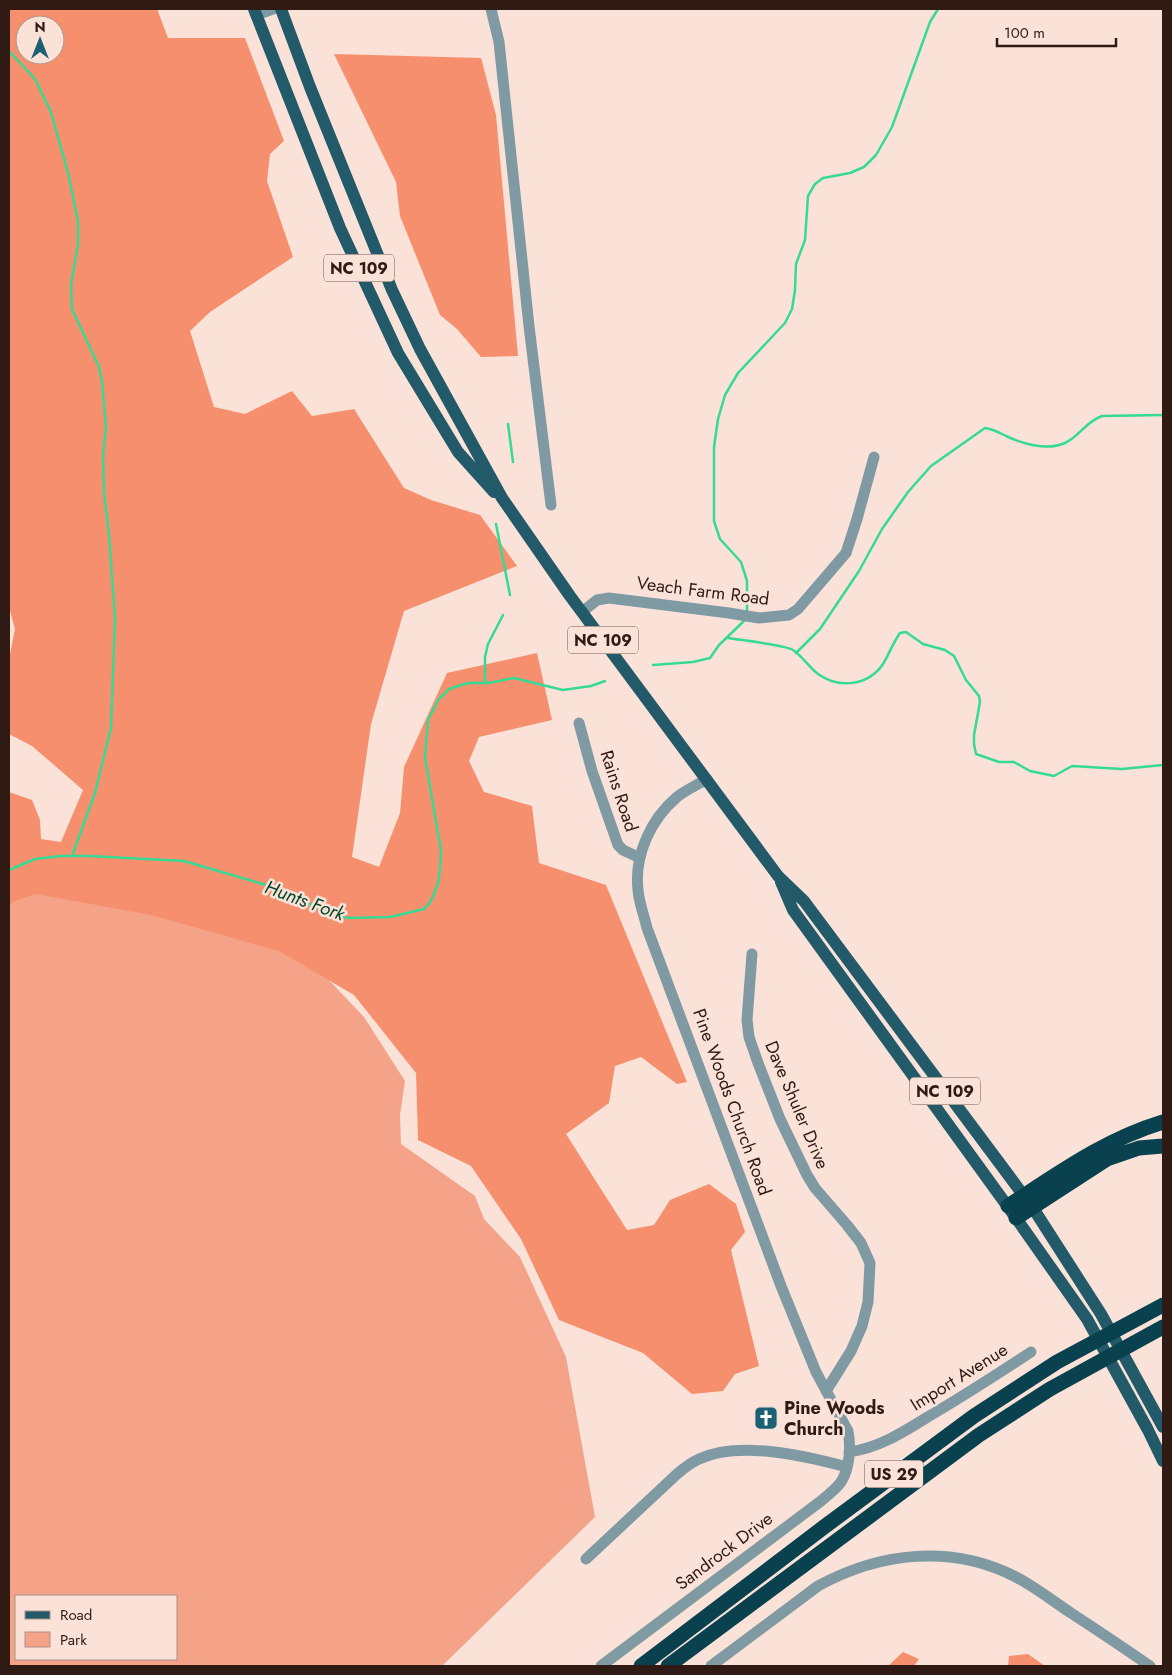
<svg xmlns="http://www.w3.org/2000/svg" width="1172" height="1675" font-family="Jost,sans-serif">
	<rect width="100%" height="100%" fill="#fae2d9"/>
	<path fill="#f4a389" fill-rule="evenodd" d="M23 887 117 901 308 958 364 1017 405 1081 400 1115 401 1144 475 1196 484 1219 520 1257 566 1357 595 1517 442 1666H9V898ZM16 1596H176V1659H16Z"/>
	<path fill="#f68f6d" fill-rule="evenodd" d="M9 9H157L168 38H245L284 141 270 154 267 181 293 257 210 312 190 331 214 407 245 414 292 391 312 416 354 409 404 488 431 500 480 515 517 566 404 611 371 724 352 857 379 867 400 813 404 767 447 673 537 653 552 720 479 737 469 761 484 792 532 806 539 863 606 885 687 1082 677 1084 641 1057 615 1066 609 1103 566 1134 627 1230 654 1225 670 1200 709 1184 736 1204 745 1232 731 1250 759 1366 735 1374 723 1391 692 1394 643 1353 559 1320 521 1239 471 1166 418 1140 416 1073 354 995 279 951 151 915 36 894 15 901 9 906V792L32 800 40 820 41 839 61 842 83 790 32 746 9 734V659L15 629 9 607ZM25 25H55V55H25Z
		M334 54 481 58 496 115 518 356 481 357 457 329 440 315 400 216 396 182Z
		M903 1652 919 1659 914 1666H888Z
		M1028 1654 1045 1666H1008L1009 1656Z"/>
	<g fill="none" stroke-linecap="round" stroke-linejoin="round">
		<path stroke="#35db94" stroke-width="2.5" d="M9 51 35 79 51 112 68 173 78 221V244L71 285 72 309 99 367 102 382 106 427 103 455 104 493 109 535 115 618 111 728 95 793 72 856
			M508 424 513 462
			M496 524 510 595
			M747 611V581L741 562 720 539 714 521V447L718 419 725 395 738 373 785 323 792 309 795 290 796 264 805 240 808 196 815 184 823 178 850 173 864 167 876 155 892 127 930 22 938 9
			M728 638C739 640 786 645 793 650 802 656 809 667 818 674 839 689 868 686 883 664 889 654 893 643 900 633L906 632 923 644 945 650 954 656 966 680 979 696 980 702 974 735V744L976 754 979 755 999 762H1014L1030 771 1054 776 1072 766 1122 769 1163 765
			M796 653 820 629 859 571 882 529 908 492 931 466 985 428C993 429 998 432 1006 436 1023 444 1047 451 1065 443 1080 436 1085 422 1102 416L1163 415
			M653 665 693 662 710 658 719 645 745 620
			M485 683V657L488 644 503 615
			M9 870 35 859 60 856H90L184 861 273 887 329 913 348 918 390 917 424 909 431 901 438 884 440 869 441 851 425 757 428 720 439 699 449 689 468 683H489L514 678 563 690 591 686 605 681"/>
		<path stroke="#7f9aa3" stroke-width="11" d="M491 9 499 42 529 326 551 505
			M256 15 273 9
			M582 612 597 600 609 598 729 613 759 618 789 615 798 609 846 553 857 519 874 457
			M579 723 592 771 618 845 623 850 640 858
			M752 954 747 1020 749 1037 758 1063 780 1119 807 1175 815 1188 847 1225 861 1243 870 1263 868 1302 862 1326 851 1351 826 1391
			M849 1452C878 1448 902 1433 926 1418 962 1397 996 1375 1031 1352
			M586 1559 677 1474C684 1468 690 1463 699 1459 739 1440 806 1456 847 1467
			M601 1666 821 1501C828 1495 836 1489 841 1482 850 1468 851 1446 848 1431L816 1372 781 1286 647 928C644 915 639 903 638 890 634 855 651 819 677 797 686 790 697 785 707 779
			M711 1666 818 1586C880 1552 952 1544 1016 1577 1035 1587 1053 1601 1071 1613 1097 1630 1124 1648 1150 1666"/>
		<path stroke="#225a69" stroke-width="12" d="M254 9 340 228 398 353 458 452 494 492
			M281 9 310 87 392 290 420 349 502 498 570 596 778 876 804 901 1033 1208 1101 1314 1163 1427
			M781 882 793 910 1016 1218 1087 1319 1148 1430 1163 1461"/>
		<path stroke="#09414f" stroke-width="15" d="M1008 1206C1059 1173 1104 1140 1163 1122
			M1016 1218 1107 1159 1139 1148 1163 1146
			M641 1666 824 1527 974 1416 1057 1362 1163 1305
			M668 1666 979 1435 1050 1389 1163 1327"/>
	</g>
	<defs>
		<g id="church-square" transform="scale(1.25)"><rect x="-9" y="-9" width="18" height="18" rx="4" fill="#1c6173" stroke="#fae2d9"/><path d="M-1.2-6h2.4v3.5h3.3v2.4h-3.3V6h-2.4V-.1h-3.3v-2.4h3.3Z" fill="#fff"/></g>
	</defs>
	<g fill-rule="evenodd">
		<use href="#church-square" x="766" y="1418"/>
	</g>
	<g text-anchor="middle" stroke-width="5" stroke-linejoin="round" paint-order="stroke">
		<g fill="#fae2d9" stroke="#6d574f" stroke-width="1">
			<rect x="324" y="254.5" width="70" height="27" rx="4"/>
			<rect x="568" y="626.5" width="70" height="27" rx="4"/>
			<rect x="910" y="1077.5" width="70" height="27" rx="4"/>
			<rect x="865" y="1460.5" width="58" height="27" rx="4"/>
		</g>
		<g font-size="16" font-weight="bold" fill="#301b14">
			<text x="359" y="274">NC 109</text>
			<text x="603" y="646">NC 109</text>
			<text x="945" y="1097">NC 109</text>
			<text x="894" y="1480">US 29</text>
		</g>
		<g font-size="18" fill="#301b14" stroke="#fae2d9">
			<text transform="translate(703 591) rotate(7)" y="6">Veach Farm Road</text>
			<text transform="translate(619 791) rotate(72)" y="6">Rains Road</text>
			<text transform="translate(732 1102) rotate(70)" y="6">Pine Woods Church Road</text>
			<text transform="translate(797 1105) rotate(67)" y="6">Dave Shuler Drive</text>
			<text transform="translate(959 1377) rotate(-32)" y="6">Import Avenue</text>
			<text transform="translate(724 1551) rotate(-37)" y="6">Sandrock Drive</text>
		</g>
		<g font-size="18" font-weight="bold" fill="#301b14" stroke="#fae2d9" text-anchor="start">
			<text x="784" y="1414">Pine Woods<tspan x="784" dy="21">Church</tspan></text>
		</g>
		<g font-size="19" font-style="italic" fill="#01462b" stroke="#fae2d9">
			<text transform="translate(305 900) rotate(20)" y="7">Hunts Fork</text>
		</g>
	</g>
	<rect width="1172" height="1675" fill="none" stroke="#301b14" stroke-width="20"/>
	<rect x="15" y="1595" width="162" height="65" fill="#fae2d9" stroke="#a9928a"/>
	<rect x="25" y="1611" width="25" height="8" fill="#225a69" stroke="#a9928a"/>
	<text x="60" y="1620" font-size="15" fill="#301b14">Road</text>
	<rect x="25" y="1632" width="25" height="15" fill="#f4a389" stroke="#a9928a"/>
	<text x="60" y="1645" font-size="15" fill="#301b14">Park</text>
	<g transform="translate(40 40)"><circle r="24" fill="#fae2d9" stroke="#a9928a"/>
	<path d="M0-4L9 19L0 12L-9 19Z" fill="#1c6173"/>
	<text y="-8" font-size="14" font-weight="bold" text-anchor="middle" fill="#301b14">N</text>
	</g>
	<path d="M997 38v8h119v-8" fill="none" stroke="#301b14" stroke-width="2.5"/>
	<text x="1004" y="38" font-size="15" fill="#301b14" stroke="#fae2d9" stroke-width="4" paint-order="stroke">100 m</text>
</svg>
